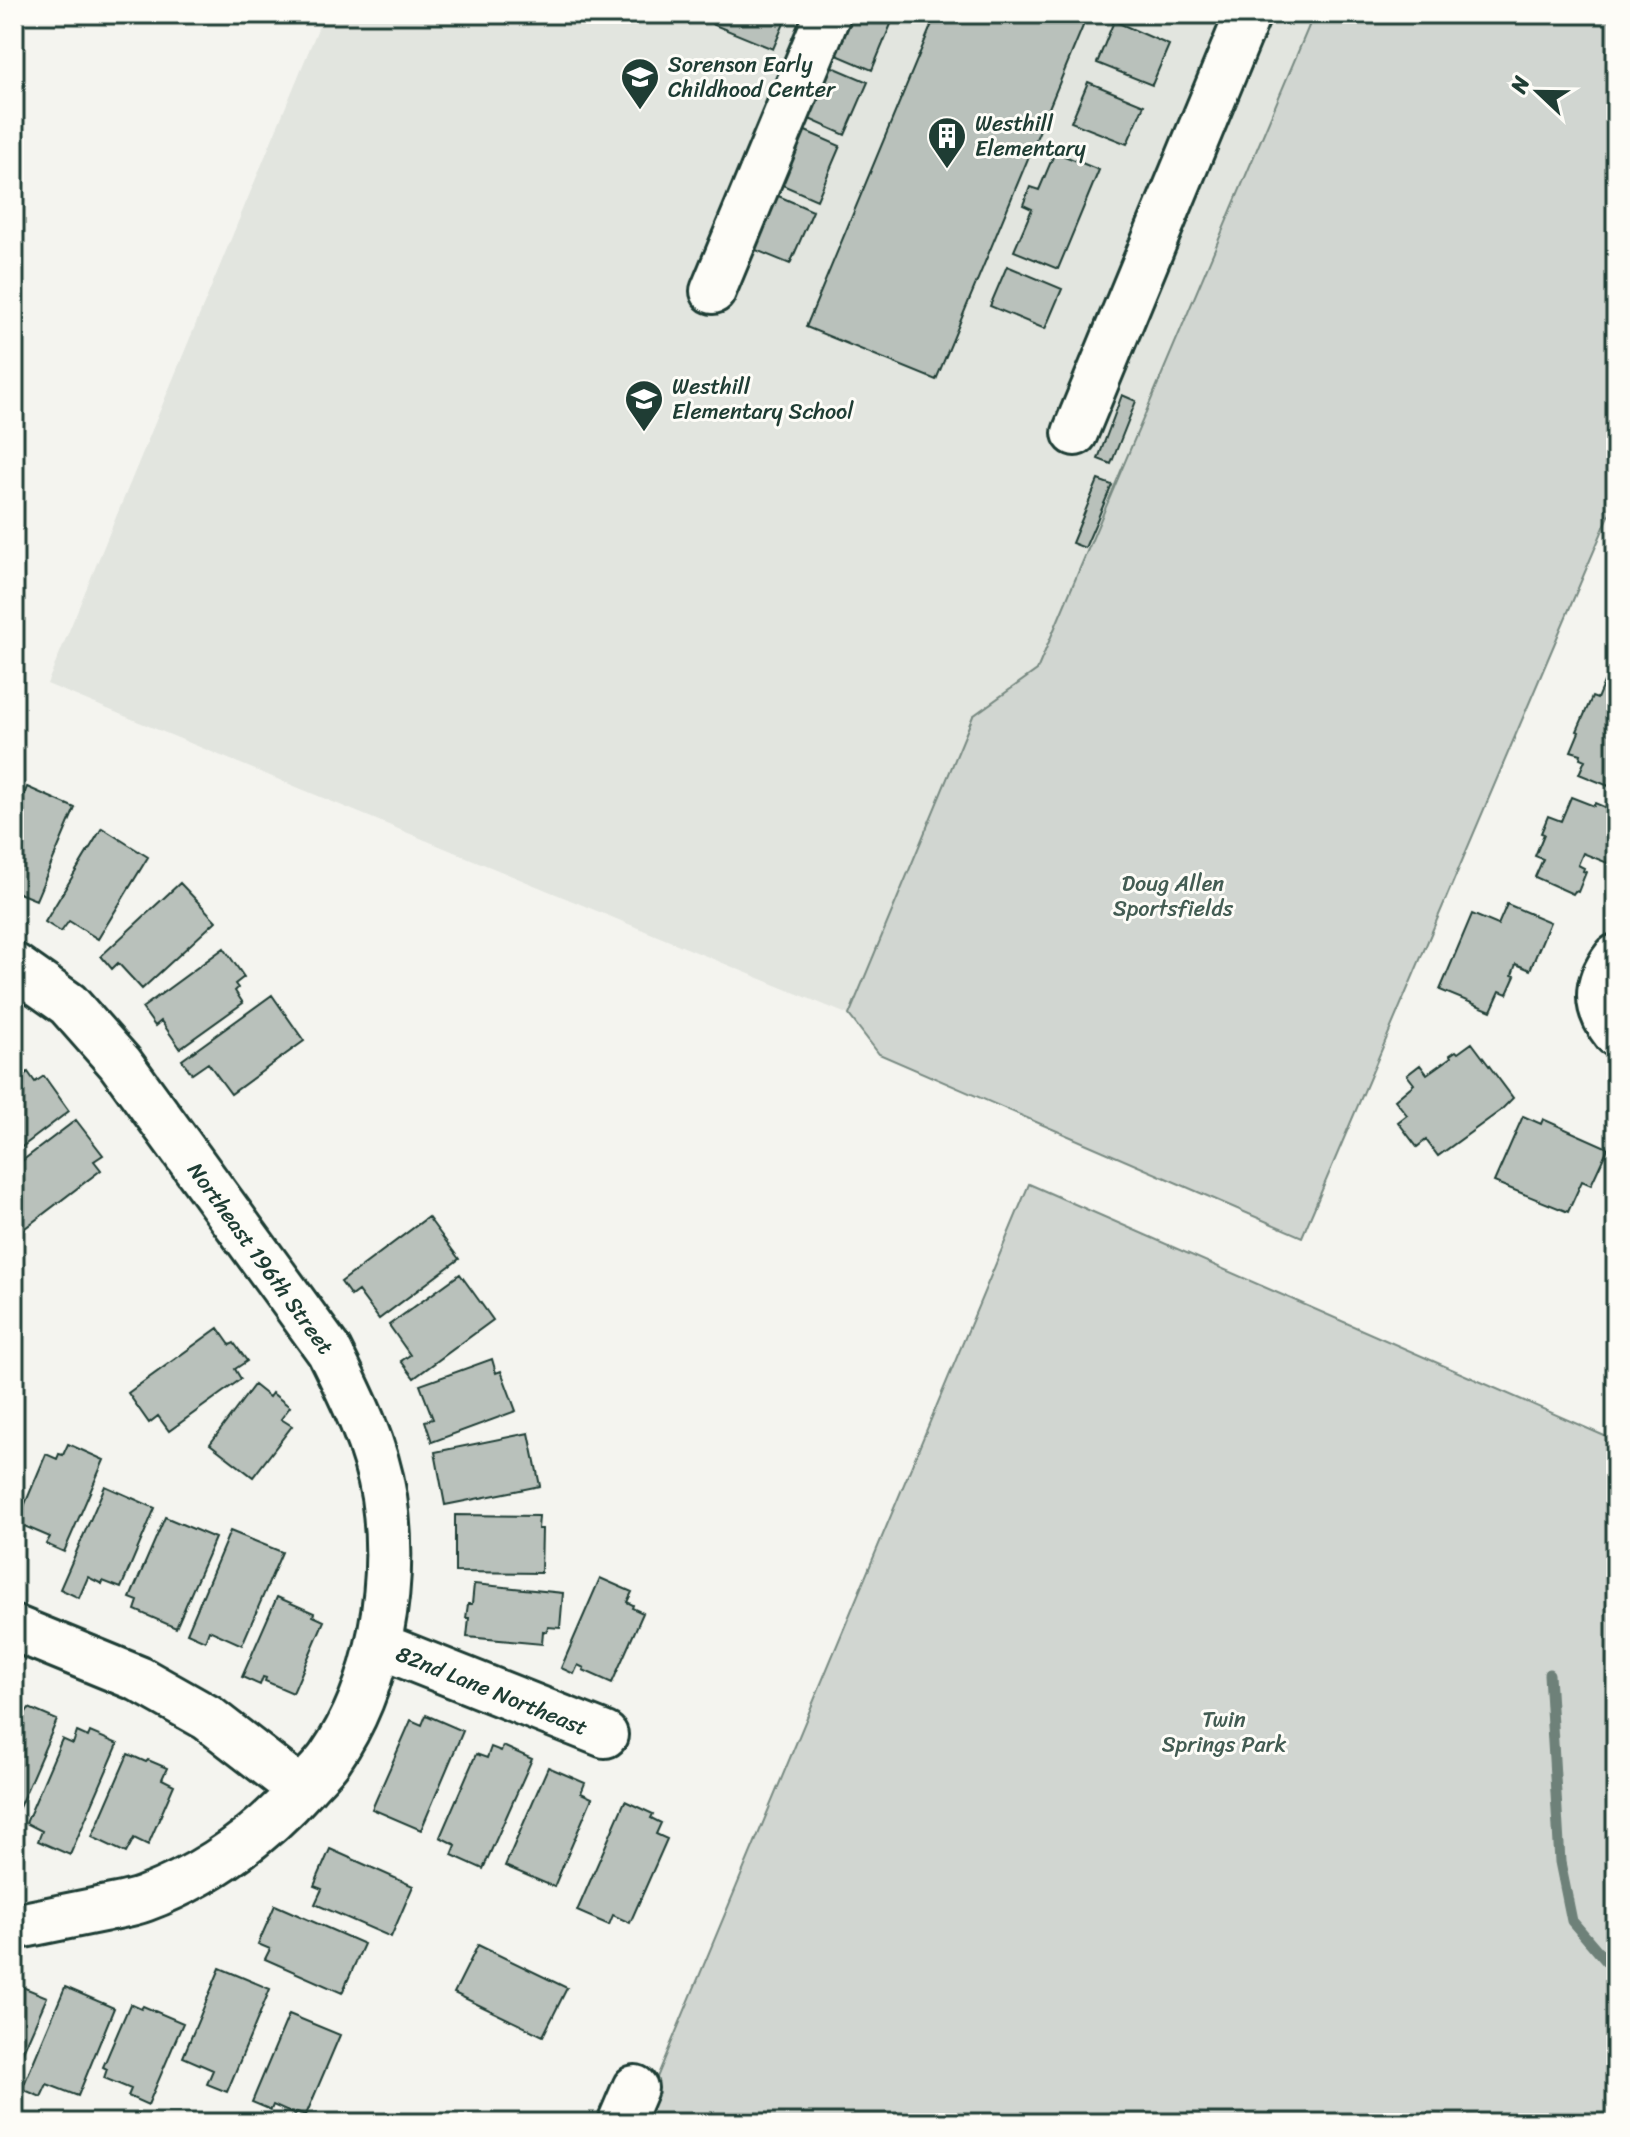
<svg xmlns="http://www.w3.org/2000/svg" width="1630" height="2137" font-family="Sriracha,sans-serif">
	<rect width="100%" height="100%" fill="#f4f4ef"/>
	<filter id="ink" filterUnits="userSpaceOnUse"><feTurbulence type="fractalNoise" baseFrequency=".0125" numOctaves="2"/><feDisplacementMap in="SourceGraphic" scale="16" xChannelSelector="R" yChannelSelector="G"/><feConvolveMatrix kernelMatrix="1 2 1 2 8 2 1 2 1" color-interpolation-filters="sRGB"/></filter>
	<g filter="url(#ink)">
		<path fill="#e2e5df" d="M324 14H1314L1037 671 973 716 849 1015 47 684Z"/>
		<path fill="#d1d6d1" stroke="#788a82" stroke-width="2" d="M1314 14H1616V499L1302 1237 879 1054 849 1015 973 716 1037 670Z
			M1029 1184 1616 1441V2123H638Z"/>
		<g fill="none" stroke-linecap="round" stroke-linejoin="round">
			<path stroke="#6e8179" stroke-width="11" d="M1549 1674 1560 1862 1572 1921 1614 1970 1616 1980"/>
		</g>
		<path fill="#b9c1bb" stroke="#1f3d34" stroke-width="2" d="M716 14H788L773 49 712 24Z
			M840 14H887L894 17 872 70 825 50Z
			M936 14H1088L936 380 806 327Z
			M1114 21 1169 45 1152 85 1097 63Z
			M821 62 868 82 845 135 798 114Z
			M1088 82 1144 105 1127 144 1071 122Z
			M794 126 840 146 817 200 771 180Z
			M1055 152 1099 170 1058 269 1014 251 1032 209 1023 205 1030 187 1039 190Z
			M767 191 813 211 790 264 744 245Z
			M1007 266 1062 289 1045 329 990 306Z
			M1122 395 1136 401 1111 464 1098 459Z
			M1098 480 1112 485 1085 548 1072 543Z
			M1604 682 1616 687V789L1579 774 1585 760 1580 758 1581 754 1571 751 1579 732 1577 731 1592 697 1597 699Z
			M27 787 75 808 36 900 14 891V818Z
			M1571 797 1594 806 1595 803 1616 812V849L1610 864 1583 853 1578 865 1584 868 1583 871 1586 872 1578 892 1575 891 1573 894 1535 877 1543 859 1535 856 1544 834 1541 833 1548 816 1561 821Z
			M102 828 148 857 98 939 69 921 61 932 45 922Z
			M180 883 216 921 142 989 118 963 112 969 101 956Z
			M1507 904 1550 922 1530 970 1516 964 1512 975 1515 976 1507 994 1500 991 1491 1011 1440 990 1472 914 1498 925Z
			M224 948 244 977 235 984 238 988 235 991 243 1003 180 1048 161 1021 155 1026 142 1008Z
			M272 995 304 1041 231 1094 208 1063 192 1074 182 1060Z
			M1472 1043 1513 1098 1500 1111 1438 1156 1426 1140 1417 1147 1398 1122 1407 1115 1395 1100 1414 1084 1407 1075 1420 1065 1427 1074 1451 1057 1450 1055 1456 1051 1458 1053Z
			M28 1072 35 1082 44 1076 69 1111 14 1153V1083Z
			M1523 1116 1541 1124 1543 1119 1608 1148 1591 1185 1582 1181 1568 1212 1494 1182Z
			M76 1120 103 1155 94 1161 101 1170 21 1231 14 1222V1167Z
			M428 1217 459 1259 379 1319 358 1291 351 1296 341 1282Z
			M460 1274 493 1320 414 1378 401 1361 410 1355 389 1325Z
			M218 1328 230 1345 234 1343 247 1361 235 1369 241 1379 169 1431 158 1416 149 1423 128 1393Z
			M492 1359 496 1373 501 1371 516 1411 432 1442 425 1421 433 1419 420 1385Z
			M254 1385 269 1397 272 1393 290 1407 281 1419 292 1426 253 1477 210 1444Z
			M529 1433 540 1486 445 1505 435 1452Z
			M68 1444 104 1460 64 1552 46 1544 50 1537 17 1523 46 1454 57 1459 59 1454 63 1455Z
			M105 1486 155 1508 121 1588 103 1581 102 1584 88 1577 79 1598 60 1589Z
			M455 1515 539 1516 538 1529H542L541 1573 455 1572Z
			M165 1517 215 1538 176 1628 135 1610 138 1601 130 1598Z
			M230 1531 282 1552 242 1645 209 1630 205 1641 187 1633Z
			M600 1578 632 1592 627 1602 633 1605 632 1608 643 1613 612 1683 583 1670 584 1668 578 1665 574 1674 561 1668Z
			M474 1584 563 1593 560 1628 548 1627 547 1632 543 1631 542 1644 467 1637 469 1618H466L468 1604H472Z
			M277 1597 314 1613 313 1616 324 1621 293 1693 265 1681 266 1678 263 1677 260 1685 242 1677Z
			M16 1708 26 1712 29 1708 57 1720 14 1819V1714Z
			M426 1715 463 1731 421 1830 372 1809 411 1720 422 1725Z
			M77 1732 88 1737 90 1732 118 1744 70 1855 38 1841 42 1831 26 1823 62 1739 73 1744Z
			M503 1746 532 1759 483 1869 452 1855 456 1845 440 1837 476 1754 487 1758 491 1747 501 1751Z
			M128 1754 146 1762 148 1760 167 1768 162 1779 174 1785 148 1845 134 1838 126 1853 92 1837Z
			M548 1767 585 1783 581 1793 592 1798 554 1887 505 1866Z
			M625 1801 653 1814 651 1818 661 1823 656 1834 667 1839 630 1923 613 1915 609 1925 577 1911Z
			M330 1849 413 1886 391 1937 315 1904 322 1889 314 1886Z
			M275 1905 364 1944 342 1993 265 1959 270 1949 258 1944Z
			M478 1945 567 1988 543 2036 454 1993Z
			M220 1968 270 1989 227 2092 207 2084 213 2070 183 2057Z
			M20 1986 47 1997 14 2072V1999Z
			M65 1987 114 2008 78 2096 47 2084 41 2097 22 2089Z
			M130 2004 141 2009 143 2006 183 2023 148 2105 128 2096 131 2089 104 2078 107 2069 103 2067Z
			M289 2014 340 2035 306 2115 297 2112 295 2115 273 2105 271 2110 252 2102Z"/>
		<g fill="none" stroke-linecap="round" stroke-linejoin="round">
			<g stroke="#1f3d34" stroke-width="50">
				<path id="minor" d="M713 291 828 14
					M1075 433 1248 14
					M1616 957C1595 984 1594 1007 1616 1034
					M14 966 68 1004 120 1063 329 1351C352 1397 376 1445 384 1497 397 1583 380 1686 330 1758 323 1768 313 1777 306 1785 261 1836 207 1875 144 1899 131 1904 116 1906 103 1909 73 1915 44 1921 14 1927
					M14 1628 139 1679 208 1718 301 1790
					M378 1645 605 1735
					M620 2123 635 2088"/>
			</g>
			<use href="#minor" stroke="#fdfcf7" stroke-width="44"/>
		</g>
	</g>
	<defs>
		<g id="school-pin" transform="scale(2)"><path d="M0 17L-7.5 6A9.5 9.5 0 1 1 7.5 6Z" fill="#1f3d34" stroke="#fdfcf7"/><path d="M0-5L7-2L0 1L-7-2ZM-4 1L0 2.5L4 1V4Q0 6-4 4Z" fill="#fff"/></g>
		<g id="building-pin" transform="scale(2)"><path d="M0 17L-7.5 6A9.5 9.5 0 1 1 7.5 6Z" fill="#1f3d34" stroke="#fdfcf7"/><path d="M-4-6H4V6H1V3H-1V6H-4ZM-2.5-4.3h1.7v1.8h-1.7ZM.8-4.3h1.7v1.8H.8ZM-2.5-1h1.7V.8h-1.7ZM.8-1h1.7V.8H.8Z" fill="#fff"/></g>
	</defs>
	<g fill-rule="evenodd">
		<use href="#school-pin" x="640" y="77"/>
		<use href="#building-pin" x="947" y="136"/>
		<use href="#school-pin" x="644" y="399"/>
	</g>
	<g text-anchor="middle" stroke-width="6" stroke-linejoin="round" paint-order="stroke">
		<g font-size="22" fill="#1f3d34" stroke="#fdfcf7" text-anchor="start">
			<text x="668" y="72">Sorenson Early<tspan x="668" dy="25">Childhood Center</tspan></text>
			<text x="975" y="131">Westhill<tspan x="975" dy="25">Elementary</tspan></text>
			<text x="672" y="394">Westhill<tspan x="672" dy="25">Elementary School</tspan></text>
		</g>
		<g font-size="22" fill="#435c53" stroke="#fdfcf7">
			<text x="1173" y="891">Doug Allen<tspan x="1173" dy="25">Sportsfields</tspan></text>
			<text x="1224" y="1727">Twin<tspan x="1224" dy="25">Springs Park</tspan></text>
		</g>
		<g font-size="22" fill="#1f3d34" stroke="#fdfcf7">
			<text transform="translate(261 1258) rotate(54)" y="8">Northeast 196th Street</text>
			<text transform="translate(492 1690) rotate(22)" y="8">82nd Lane Northeast</text>
		</g>
	</g>
	<rect width="1630" height="2137" fill="none" stroke="#fdfcf7" stroke-width="48"/>
	<rect x="24" y="24" width="1582" height="2089" fill="none" stroke="#1f3d34" stroke-width="3" filter="url(#ink)"/>
	<g transform="translate(1538 92) rotate(292)" stroke="#fdfcf7" stroke-width="6" paint-order="stroke">
	<path d="M0-6L14 30L0 20L-14 30Z" fill="#1f3d34"/>
	<text y="-12" font-size="22" font-weight="bold" text-anchor="middle" fill="#1f3d34">N</text>
	</g>
</svg>
